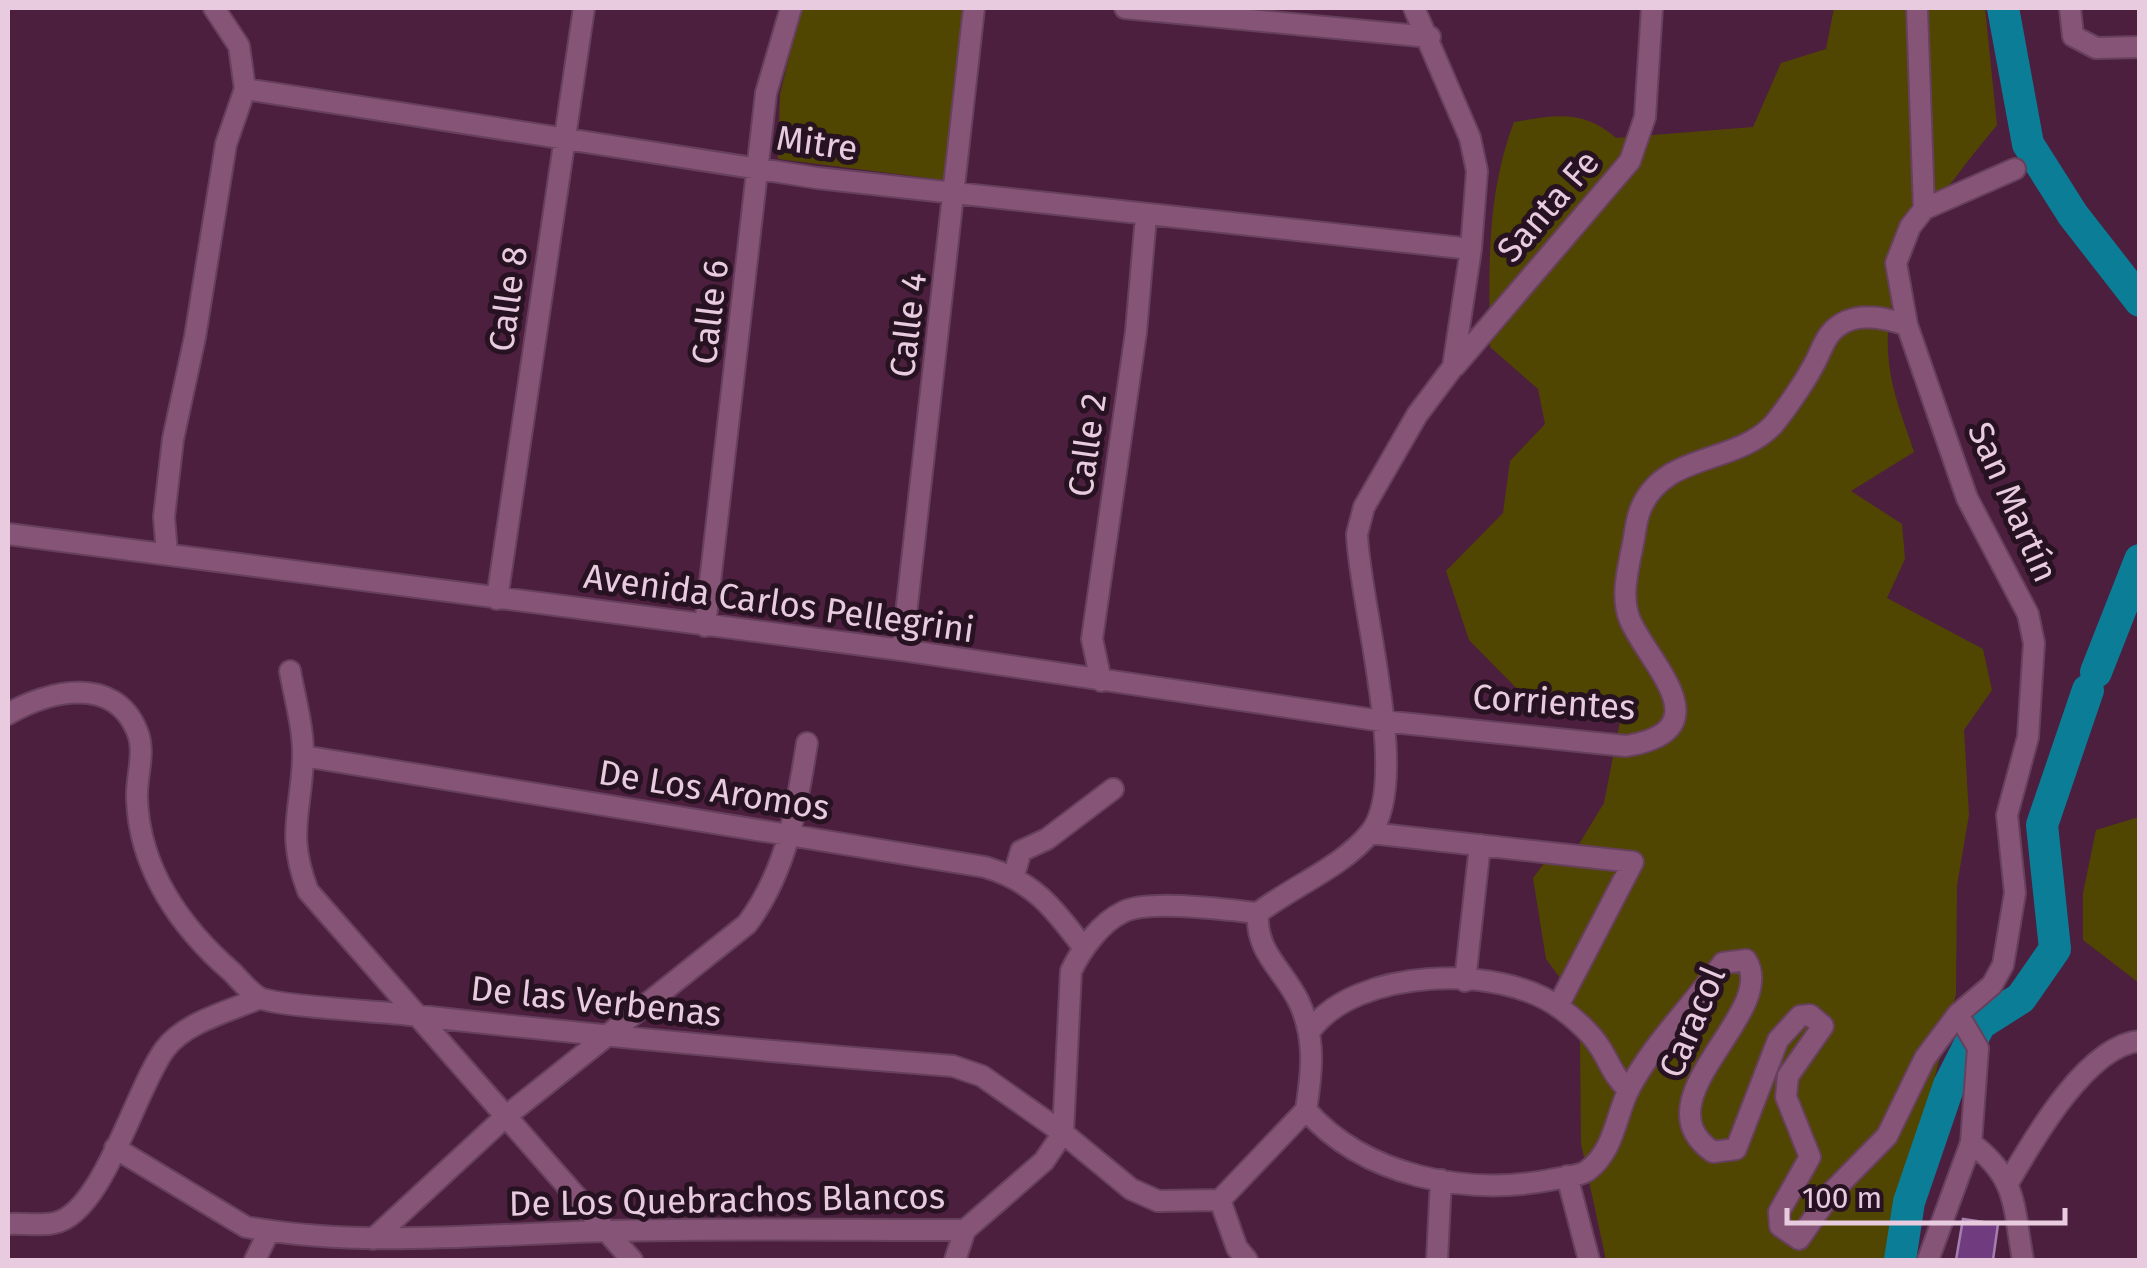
<svg xmlns="http://www.w3.org/2000/svg" width="2147" height="1268" font-family="'Fira Sans',sans-serif">
	<rect width="100%" height="100%" fill="#4c1f3f"/>
	<path fill="#514601" d="M801 8H963L944 180 778 159 780 94Z
		M1834 8H1985L1997 125C1936 200 1868 281 1893 386 1898 408 1907 430 1914 452L1851 491 1902 524 1905 559 1887 598 1983 649 1992 690 1964 730 1969 815 1957 885 1956 994 1888 1260H1606L1581 1144 1580 1036 1572 994 1546 959 1533 878 1549 857 1573 854 1604 803 1620 721 1528 700 1469 640 1446 571 1503 513 1510 461 1545 424 1538 389 1490 347C1489 271 1486 194 1514 122 1555 115 1583 109 1616 138L1753 127 1781 63 1826 49Z
		M2139 817H2140L2139 983 2083 940V893L2096 830Z"/>
	<g fill="none" stroke-linecap="round" stroke-linejoin="round">
		<path stroke="#0b7d97" stroke-width="32" d="M2003 8 2028 144 2073 215 2140 301
			M2096 672 2140 560
			M1900 1260 1909 1202 1949 1085 1980 1024 2021 998 2055 949 2042 825 2088 690"/>
	</g>
	<path fill="#713b7f" stroke="#a47eae" stroke-width="2.5" d="M1963 1219 1998 1224 1993 1260H1956Z"/>
	<g fill="none" stroke-linecap="round" stroke-linejoin="round">
		<g stroke="#67405d" stroke-width="24">
			<path id="minor" d="M1125 8 1430 37
				M2070 8 2073 36 2096 48 2140 47
				M245 89 817 178 1471 249
				M1924 209 2015 169
				M1455 366 1630 161 1645 117 1652 8
				M8 534 902 650 1382 721 1626 746C1725 730 1648 663 1630 620 1621 598 1627 575 1631 553 1635 539 1635 521 1641 508 1665 452 1735 465 1773 425 1784 412 1804 383 1812 368 1823 350 1824 331 1847 321 1866 313 1888 319 1907 325
				M167 553 164 517 173 439 195 337 226 144 245 89 239 46 214 8
				M497 599 584 8
				M705 626 766 93 791 8
				M902 650 974 8
				M290 671C295 699 304 730 303 758 301 814 286 834 308 891L632 1260
				M1101 681 1092 639 1136 332 1146 216
				M8 714C48 691 114 674 137 731 146 752 136 777 137 798 139 869 181 928 232 972 240 980 250 993 260 998 281 1007 381 1011 411 1015 591 1035 772 1052 953 1066L982 1076 1063 1133 1131 1189 1158 1201 1220 1200 1306 1110
				M303 756 985 867C1033 881 1054 908 1083 947
				M1370 833 1633 862 1558 1006
				M1014 875 1021 851 1047 839 1113 789
				M1258 913C1255 952 1283 969 1299 1002 1316 1039 1312 1071 1306 1110 1364 1176 1465 1196 1550 1180 1561 1177 1578 1177 1587 1171 1614 1151 1615 1119 1628 1091 1651 1046 1693 1004 1723 963L1746 960C1780 1013 1636 1099 1713 1152L1736 1149 1778 1040 1800 1016 1810 1015 1823 1026 1788 1076 1786 1097 1810 1157 1779 1212 1780 1226 1799 1239 1832 1192 1887 1136 1925 1058 1958 1014 1992 985 2003 965 2015 893 2007 815 2028 737 2034 643 2028 614 1967 498 1907 325 1896 263 1910 227 1924 209 1917 8
				M1258 913C1293 886 1342 867 1370 833 1412 782 1359 603 1357 534L1364 507 1417 415 1453 367 1471 249 1477 171 1470 138 1414 8
				M1465 981 1480 845
				M1310 1031C1355 968 1499 963 1560 1008 1573 1017 1591 1033 1599 1046 1610 1062 1613 1077 1629 1090
				M1971 1143C2018 1178 2013 1206 2023 1260
				M115 1148 246 1227C364 1248 486 1234 605 1231 725 1228 845 1230 965 1230L1044 1161 1063 1133 1071 971C1081 950 1100 923 1123 912 1149 899 1228 910 1258 913
				M1567 1176 1589 1260
				M2008 1183C2033 1140 2087 1045 2140 1041
				M1220 1200 1237 1248 1247 1260
				M8 1224C22 1223 40 1226 54 1223 103 1214 136 1087 165 1049 185 1022 230 1011 260 998
				M373 1239 505 1117 747 924C787 871 797 807 807 743
				M255 1260 269 1231
				M955 1260 965 1230
				M1437 1260 1441 1180
				M1928 1260 1971 1143 1978 1048 1958 1014"/>
		</g>
		<use href="#minor" stroke="#865476" stroke-width="20"/>
	</g>
	<g text-anchor="middle" stroke-width="10" stroke-linejoin="round" paint-order="stroke">
		<g font-size="35" fill="#e8cbde" stroke="#261220">
			<text transform="translate(817 143) rotate(8)" y="12">Mitre</text>
			<text transform="translate(1548 206) rotate(-49)" y="12">Santa Fe</text>
			<text transform="translate(508 299) rotate(-82)" y="12">Calle 8</text>
			<text transform="translate(710 312) rotate(-83)" y="12">Calle 6</text>
			<text transform="translate(908 325) rotate(-83)" y="12">Calle 4</text>
			<text transform="translate(1087 445) rotate(-82)" y="12">Calle 2</text>
			<text transform="translate(2013 502) rotate(66)" y="12">San Martín</text>
			<text transform="translate(779 603) rotate(8)" y="12">Avenida Carlos Pellegrini</text>
			<text transform="translate(1554 702) rotate(4)" y="12">Corrientes</text>
			<text transform="translate(714 790) rotate(9)" y="12">De Los Aromos</text>
			<text transform="translate(596 1001) rotate(6)" y="12">De las Verbenas</text>
			<text transform="translate(1692 1022) rotate(-67)" y="12">Caracol</text>
			<text transform="translate(727 1200) rotate(-1)" y="12">De Los Quebrachos Blancos</text>
		</g>
	</g>
	<rect width="2147" height="1268" fill="none" stroke="#e8cbde" stroke-width="20"/>
	<path d="M1787 1208v15h278v-15" fill="none" stroke="#e8cbde" stroke-width="5"/>
	<text x="1802" y="1208" font-size="30" fill="#e8cbde" stroke="#261220" stroke-width="8" paint-order="stroke">100 m</text>
</svg>
